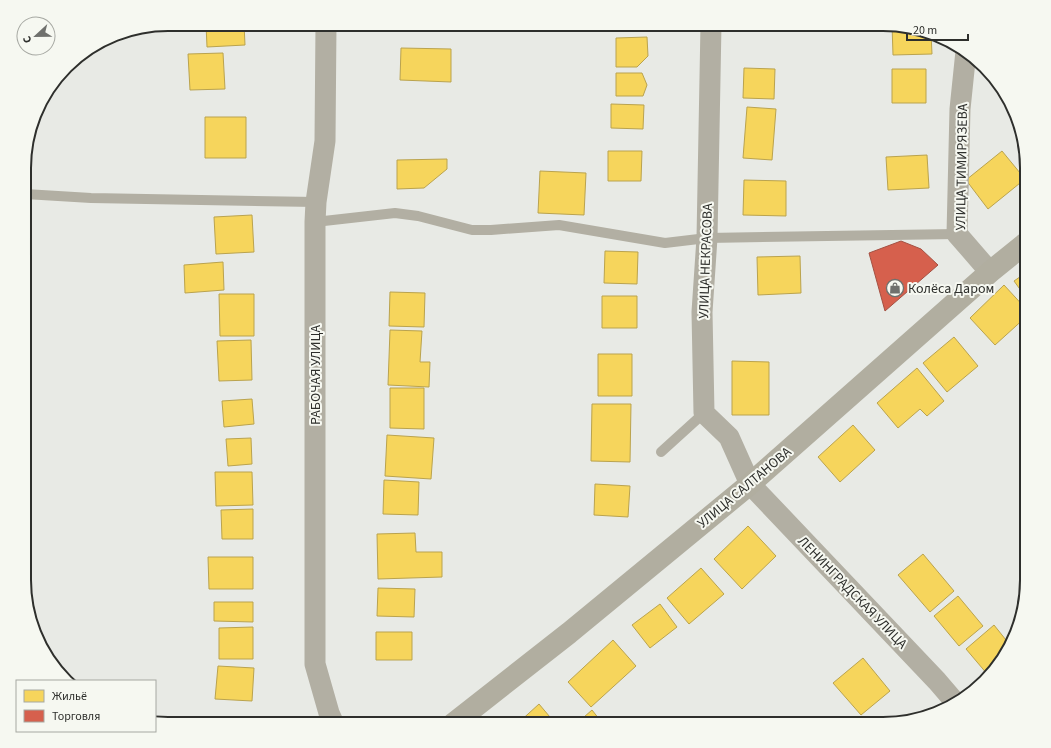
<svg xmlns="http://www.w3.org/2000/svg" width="1051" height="748" font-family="'Source Sans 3',sans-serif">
	<rect width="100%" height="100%" fill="#e8eae5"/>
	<path fill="#f6d55c" stroke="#baa34e" d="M206 24H244L245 45 207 47Z
		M892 24 931 33 932 54 893 55Z
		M647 37 648 56 637 67H616V38Z
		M401 48 451 49V82L400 80Z
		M223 53 225 89 190 90 188 54Z
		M744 68 775 69 774 99 743 98Z
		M892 69H926V103H892Z
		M616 73H642L647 85 643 96H616Z
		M611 104 644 105 643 129 611 128Z
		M747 107 776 109 772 160 743 158Z
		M205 117H246V158H205Z
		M608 151H642L641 181H608Z
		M1002 151 1025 179 988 209 966 180Z
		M927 155 929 188 888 190 886 157Z
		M447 159V169L424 188 397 189V160Z
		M540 171 586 173 584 215 538 213Z
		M744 180 786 181V216L743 215Z
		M252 215 254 252 216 254 214 217Z
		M605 251 638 252 637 284 604 283Z
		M800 256 801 293 758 295 757 257Z
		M25 259H27V287H25Z
		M223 262 224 290 185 293 184 265Z
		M1027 272V299L1014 281Z
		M1004 285 1027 310V316L995 345 970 318Z
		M390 292 425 293 424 327 389 326Z
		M219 294H254V336H220Z
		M602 296H637V328H602Z
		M390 330 422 331 420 362H430L429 387 388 385Z
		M954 337 978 366 947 392 923 363Z
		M251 340 252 380 219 381 217 341Z
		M598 354H632V396H598Z
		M732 361 769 362V415H732Z
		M917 368 944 401 927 416 920 409 898 428 877 403Z
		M390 388H424V429L390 428Z
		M252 399 254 424 224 427 222 401Z
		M592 404H631L630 462 591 461Z
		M853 425 875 450 840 482 818 457Z
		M387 435 434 438 431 479 385 476Z
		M251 438 252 464 228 466 226 439Z
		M215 472H252L253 505 216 506Z
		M384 480 419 482 418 515 383 514Z
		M595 484 630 486 628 517 594 515Z
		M253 509V539H222L221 510Z
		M748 526 776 556 742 589 714 559Z
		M415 533 416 552H442V577L378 579 377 534Z
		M923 554 954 591 930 612 898 575Z
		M208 557H253V589H209Z
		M701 568 724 594 689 624 667 598Z
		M378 588 415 589 414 617 377 616Z
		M958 596 983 626 959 646 934 616Z
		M214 602H253V622L214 621Z
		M660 604 677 627 650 648 632 625Z
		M33 621H37V634Z
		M994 625 1010 645 997 668 988 675 966 649Z
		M253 627V659H219V628Z
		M376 632H412V660H376Z
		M613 640 636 666 591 707 568 682Z
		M863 658 890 691 861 715 833 683Z
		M218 666 254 668 252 701 215 699Z
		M539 704 555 723 554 724H517Z
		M592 710 603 724H576Z
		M908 714 912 717 901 720Z"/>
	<path fill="#d6604d" stroke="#a45143" d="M901 241 921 249 938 265 885 311 869 253Z"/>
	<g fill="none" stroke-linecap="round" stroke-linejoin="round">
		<path stroke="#b2afa3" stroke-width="10" d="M25 194 91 198 316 202
			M315 222 395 213 418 216 472 230H491L559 225 665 243 707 238 957 234
			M661 452 704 413"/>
		<path stroke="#b2afa3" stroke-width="21" d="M326 24 325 141 316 202 315 222V664L329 713 334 724
			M711 24 707 238 702 312 704 413 729 437 750 484 937 681 955 702
			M966 51 960 109 957 234 990 272"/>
		<path stroke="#b1aea0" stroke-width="22" d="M453 724 569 633 750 484 990 272 1027 242"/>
	</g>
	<defs>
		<g id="shop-ring" transform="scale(0.9)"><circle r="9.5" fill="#f6f8f1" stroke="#6f706d" stroke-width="1.5"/><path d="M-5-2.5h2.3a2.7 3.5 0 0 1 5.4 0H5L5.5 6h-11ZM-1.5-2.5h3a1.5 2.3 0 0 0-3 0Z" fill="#6f706d"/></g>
	</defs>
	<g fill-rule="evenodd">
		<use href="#shop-ring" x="895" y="288"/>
	</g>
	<g text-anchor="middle" stroke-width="4" stroke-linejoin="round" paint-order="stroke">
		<g font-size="14" fill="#2e2f2c" stroke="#f6f8f1">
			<text transform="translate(961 167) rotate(-89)" y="5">УЛИЦА ТИМИРЯЗЕВА</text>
			<text transform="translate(705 261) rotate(-88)" y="5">УЛИЦА НЕКРАСОВА</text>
			<text transform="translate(315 375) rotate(-90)" y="5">РАБОЧАЯ УЛИЦА</text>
			<text transform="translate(744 487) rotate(-40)" y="5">УЛИЦА САЛТАНОВА</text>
			<text transform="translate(853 592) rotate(46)" y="5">ЛЕНИНГРАДСКАЯ УЛИЦА</text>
		</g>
		<g font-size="14" fill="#2e2f2c" stroke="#f6f8f1" text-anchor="start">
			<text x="908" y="293">Колёса Даром</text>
		</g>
	</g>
	<path d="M0 0H1051V748H0ZM168 31H883A137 137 0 0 1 1020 168V580A137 137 0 0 1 883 717H168A137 137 0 0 1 31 580V168A137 137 0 0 1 168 31Z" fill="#f6f8f1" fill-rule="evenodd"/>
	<path fill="none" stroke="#2e2f2c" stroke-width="2" d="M168 31H883A137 137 0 0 1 1020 168V580A137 137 0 0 1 883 717H168A137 137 0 0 1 31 580V168A137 137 0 0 1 168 31Z"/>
	<rect x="16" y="680" width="140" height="52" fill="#f6f8f1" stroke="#a6a8a2"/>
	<rect x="24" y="690" width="20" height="12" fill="#f6d55c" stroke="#a6a8a2"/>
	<text x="52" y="700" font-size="12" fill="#2e2f2c">Жильё</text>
	<rect x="24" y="710" width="20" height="12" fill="#d6604d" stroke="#a6a8a2"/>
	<text x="52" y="720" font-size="12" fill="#2e2f2c">Торговля</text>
	<g transform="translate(36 36) rotate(248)"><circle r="19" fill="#f6f8f1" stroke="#a6a8a2"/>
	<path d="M0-3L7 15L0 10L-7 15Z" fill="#6f706d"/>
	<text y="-6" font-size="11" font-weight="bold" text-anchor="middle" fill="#2e2f2c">С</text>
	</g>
	<path d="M907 34v6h61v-6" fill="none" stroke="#2e2f2c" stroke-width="2"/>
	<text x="913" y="34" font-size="12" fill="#2e2f2c" stroke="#f6f8f1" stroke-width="3" paint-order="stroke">20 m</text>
</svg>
